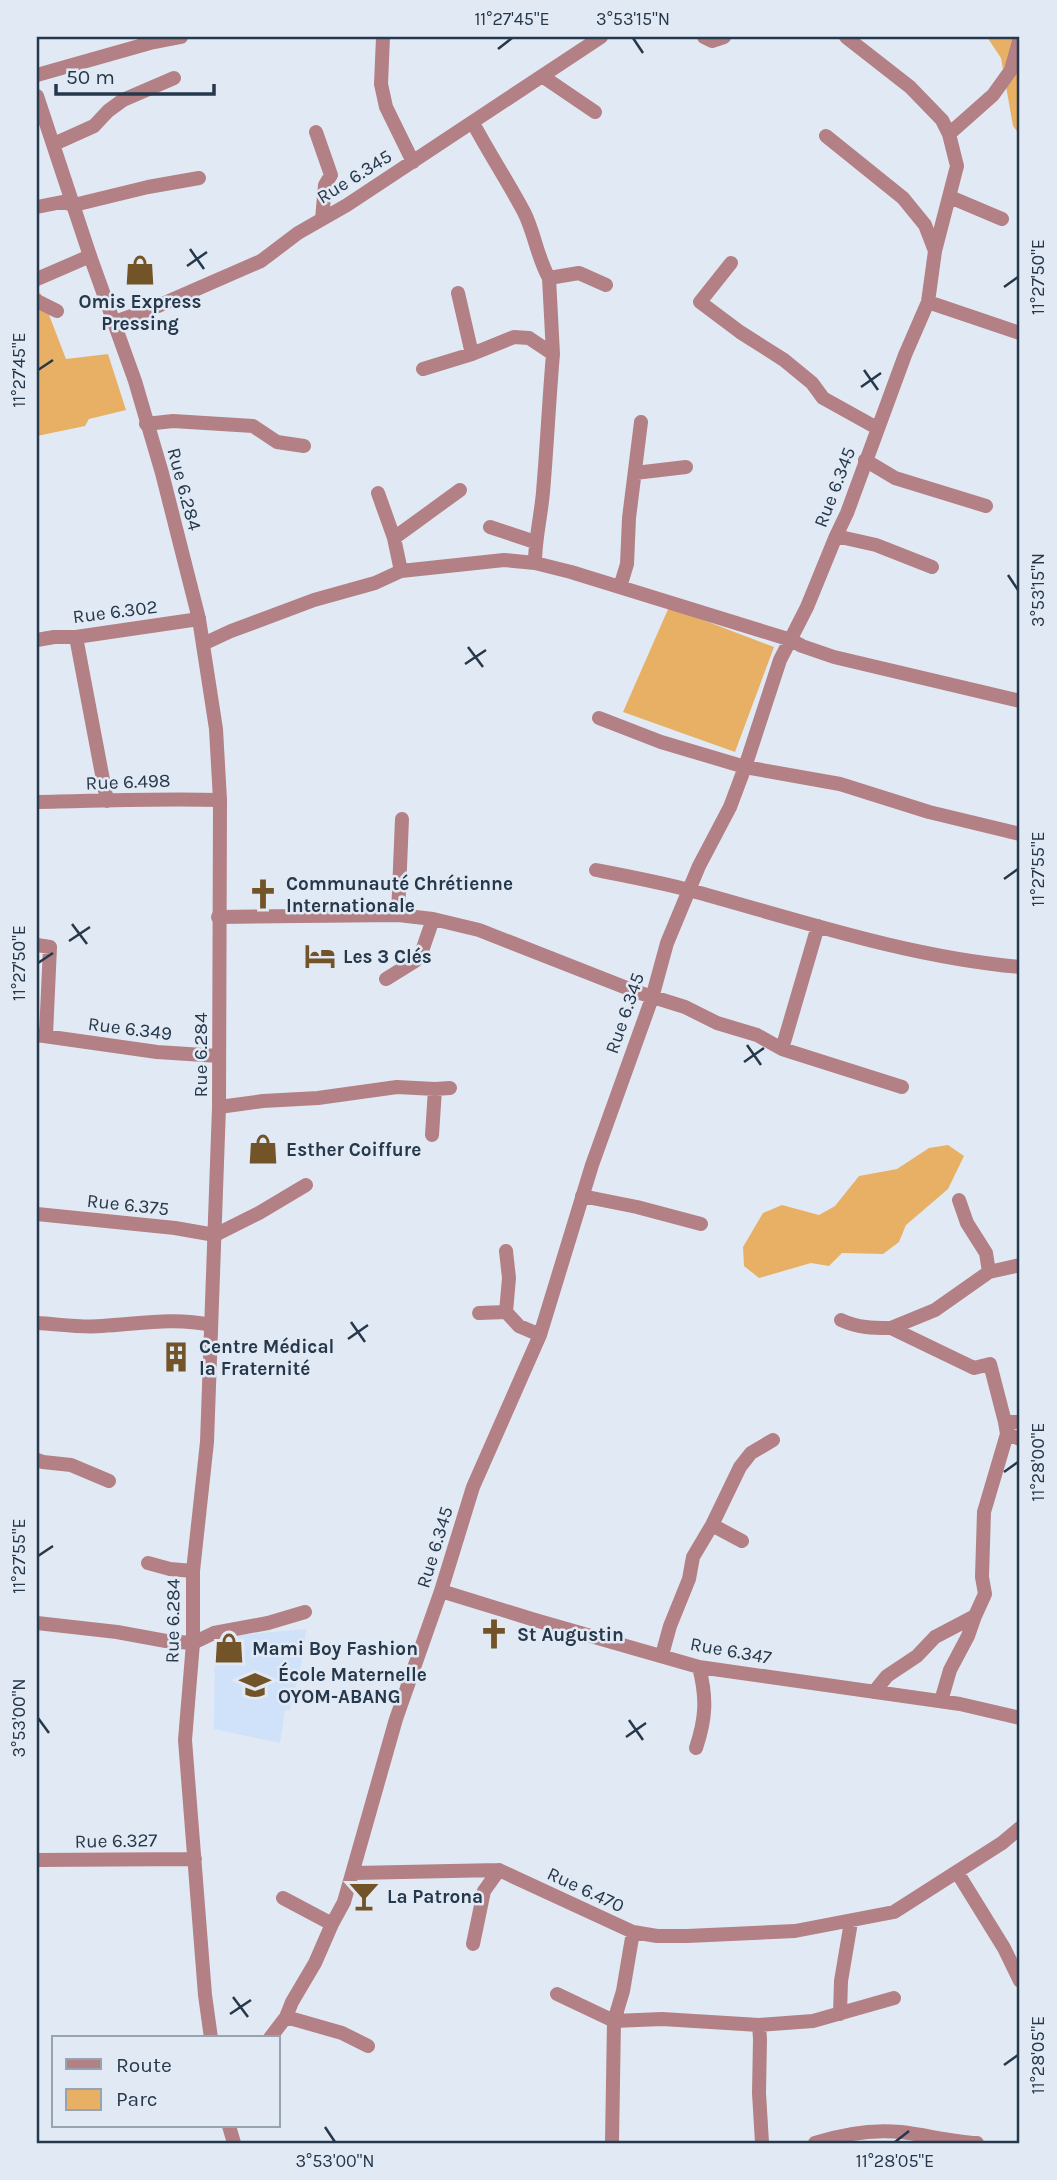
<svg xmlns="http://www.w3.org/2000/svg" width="1057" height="2180" font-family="Karla,sans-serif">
	<rect width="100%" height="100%" fill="#e1eaf4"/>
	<path fill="#cfe2f9" d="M306 1629 303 1656 290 1710H285L280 1743 214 1729 215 1637Z"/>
	<path fill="#e8b065" d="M987 37H1020V135L1013 126 1001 58Z
		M37 292 41 294 66 359 108 354 126 410 89 419 85 426 37 436Z
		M669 607 774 647 735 752 623 712Z
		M948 1145 964 1156 948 1189 906 1225 899 1242 883 1254 842 1253 829 1266 811 1263 759 1278 744 1266 743 1247 763 1213 782 1205 819 1215 835 1206 859 1176 897 1169 929 1148Z"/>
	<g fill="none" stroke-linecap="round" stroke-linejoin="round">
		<path stroke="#b38085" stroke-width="14" d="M383 37 381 84 386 107 413 162
			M704 37 712 41 724 37
			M37 75 150 43 181 37
			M542 76 595 112
			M473 123C489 153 508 182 524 212 535 234 537 257 549 278
			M316 132 331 175 325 185 322 219
			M949 134 993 95 1011 70 1020 38
			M826 136 903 198 925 225 935 251
			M54 144 94 126 108 111 123 100 174 78
			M950 197 1002 219
			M37 207 62 202 74 205 148 187 199 178
			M731 263 700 302 740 332 784 360 812 383 823 398 877 428
			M37 279 90 256
			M458 293 472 354
			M37 301 57 311
			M928 302 1020 333
			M114 322 151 309 261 261 298 233 347 205 601 37
			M553 354 549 278 579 273 606 285
			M423 369 472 354 514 337 529 338 553 354C549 400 547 446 543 492 541 516 535 539 535 563
			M146 424 173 421 253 426 277 442 304 446
			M865 460 895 478 986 506
			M635 473 686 467
			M378 493 394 538 401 571
			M490 527 535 542
			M836 536 876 545 932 567
			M394 538 460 490
			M620 587 627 564 629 518 641 422
			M76 637 107 801
			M37 640 54 637H76L199 619
			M203 644 231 631 314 600 375 583 401 571 504 560 535 563 571 572 791 640 802 646 834 657 1020 701
			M599 718 661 742 745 767 840 784 929 812 1020 834
			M37 802C98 801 159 798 220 800
			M596 870C627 876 659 882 689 890 799 920 907 957 1020 967
			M398 915 402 819
			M218 917 398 915 433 919 479 930 637 992 685 1007 717 1023 757 1035 782 1049 902 1087
			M37 945 50 947 46 1035
			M386 979 415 961 421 954 433 919
			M37 1035 157 1052 219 1056
			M782 1049 818 926
			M435 1089 450 1088
			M219 1107 263 1101 318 1098 397 1087 435 1089 432 1135
			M582 1196 637 1207 701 1224
			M959 1200 967 1223 986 1253 989 1272
			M37 1214 175 1228 215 1235 259 1213 306 1185
			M506 1251 509 1278 506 1312 519 1326 540 1335
			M479 1313 506 1312
			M841 1320C858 1328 873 1328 891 1328
			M37 1323C58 1324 81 1328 102 1326 139 1324 174 1317 211 1325
			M1005 1422H1020
			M1007 1434 1020 1439
			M37 1460 43 1462 71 1465 109 1481
			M712 1525 742 1541
			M148 1563 170 1569 193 1571
			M441 1591 535 1620 699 1667 960 1704 1020 1718
			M37 1623 117 1632 166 1641 193 1643 214 1633 268 1623 305 1612
			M662 1655 670 1626 689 1579 693 1557 712 1525 740 1467 751 1453 773 1440
			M874 1692 887 1676 917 1656 935 1637 975 1616 985 1594 982 1577 984 1512 1007 1434 1005 1422 990 1364 974 1368 891 1328 935 1310 989 1272 1020 1265
			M941 1701 950 1670 968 1636 975 1616
			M696 1748C706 1718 707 1698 699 1667
			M957 1872 1004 1948 1020 1981
			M354 1873 499 1870 633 1932 623 1991 614 2021 612 2143
			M283 1898 332 1924
			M633 1932 657 1936H687L795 1931 894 1912 1002 1843 1020 1828
			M473 1944 484 1891 499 1870
			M557 1994 614 2021 662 2019 759 2025 813 2021 894 1998
			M840 2014 841 1981 851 1922
			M286 2017 342 2033 368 2046
			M759 2025 760 2039 759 2093 762 2143
			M270 2038 286 2017 292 2002 315 1963 332 1924 344 1902 396 1719 441 1591 473 1487 540 1335 592 1165 652 998 667 943 699 866 730 807 745 767 780 660 807 607 836 536 847 513 905 355 928 302 935 251 957 166 949 134 942 120 910 87 846 37
			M815 2143C843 2134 871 2129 901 2132 927 2135 952 2142 977 2143"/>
		<path stroke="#b38085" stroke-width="14" d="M37 96 90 256 135 381 162 473 199 619 216 729 220 800 219 1107 207 1442 193 1571V1643L185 1740 205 1995 211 2038
			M37 1860 195 1859
			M229 2126 234 2143"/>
	</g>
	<path fill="none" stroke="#26384c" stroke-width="2.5" d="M633 38 643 53M498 49 512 38M190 249 204 269M187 266 207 252M1004 287 1018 277M38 370 53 360M864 370 878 390M861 387 881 373M1008 575 1018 590M468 647 483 667M465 664 486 650M1004 879 1018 869M72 924 87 944M69 941 90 927M38 963 53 953M747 1045 761 1065M744 1062 764 1048M351 1322 365 1342M348 1339 368 1325M1004 1472 1018 1462M38 1556 53 1546M38 1718 49 1733M629 1720 643 1740M626 1737 646 1723M233 1997 248 2017M230 2014 251 2000M1004 2065 1018 2055M325 2127 335 2142M895 2142 909 2131"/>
	<defs>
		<g id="shop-bare" transform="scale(2.415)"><path d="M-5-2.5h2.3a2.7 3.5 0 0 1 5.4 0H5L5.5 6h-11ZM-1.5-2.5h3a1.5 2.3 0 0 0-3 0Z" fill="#735429" stroke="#e1eaf4" stroke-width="2.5" paint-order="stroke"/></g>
		<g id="church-bare" transform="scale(2.415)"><path d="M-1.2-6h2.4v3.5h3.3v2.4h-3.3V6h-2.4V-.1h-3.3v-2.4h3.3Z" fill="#735429" stroke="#e1eaf4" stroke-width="2.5" paint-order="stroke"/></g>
		<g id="hotel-bare" transform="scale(2.415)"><path d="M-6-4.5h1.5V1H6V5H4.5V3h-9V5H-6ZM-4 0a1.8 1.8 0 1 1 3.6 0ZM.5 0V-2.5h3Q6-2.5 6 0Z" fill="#735429" stroke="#e1eaf4" stroke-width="2.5" paint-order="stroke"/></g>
		<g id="building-bare" transform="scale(2.415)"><path d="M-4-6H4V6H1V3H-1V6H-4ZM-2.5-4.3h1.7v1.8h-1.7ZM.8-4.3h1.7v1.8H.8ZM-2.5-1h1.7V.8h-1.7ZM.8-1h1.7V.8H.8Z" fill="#735429" stroke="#e1eaf4" stroke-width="2.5" paint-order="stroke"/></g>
		<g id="school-bare" transform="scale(2.415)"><path d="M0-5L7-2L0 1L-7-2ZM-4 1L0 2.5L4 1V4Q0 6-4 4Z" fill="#735429" stroke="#e1eaf4" stroke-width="2.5" paint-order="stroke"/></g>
		<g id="bar-bare" transform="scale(2.415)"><path d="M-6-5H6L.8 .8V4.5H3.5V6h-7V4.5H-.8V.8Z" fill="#735429" stroke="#e1eaf4" stroke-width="2.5" paint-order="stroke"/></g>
	</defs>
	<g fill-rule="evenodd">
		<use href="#shop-bare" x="140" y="270"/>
		<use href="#church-bare" x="263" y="894"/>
		<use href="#hotel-bare" x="320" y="956"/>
		<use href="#shop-bare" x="263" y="1149"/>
		<use href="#building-bare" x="176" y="1357"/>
		<use href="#church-bare" x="494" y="1634"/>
		<use href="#shop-bare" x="229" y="1648"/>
		<use href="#school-bare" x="255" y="1685"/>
		<use href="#bar-bare" x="364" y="1896"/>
	</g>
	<g text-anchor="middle" stroke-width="5" stroke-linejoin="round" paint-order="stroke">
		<g font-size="19" fill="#26384c" stroke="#e1eaf4">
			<text transform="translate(354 176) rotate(-32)" y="7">Rue 6.345</text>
			<text transform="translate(834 487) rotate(-69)" y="7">Rue 6.345</text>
			<text transform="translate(185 489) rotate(75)" y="7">Rue 6.284</text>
			<text transform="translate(115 611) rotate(-7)" y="7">Rue 6.302</text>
			<text transform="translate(128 781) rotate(-2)" y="7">Rue 6.498</text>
			<text transform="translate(624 1013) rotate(-71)" y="7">Rue 6.345</text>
			<text transform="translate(130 1028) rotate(7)" y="7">Rue 6.349</text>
			<text transform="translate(200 1055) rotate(-90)" y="7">Rue 6.284</text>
			<text transform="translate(128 1204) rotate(6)" y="7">Rue 6.375</text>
			<text transform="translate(434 1547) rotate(-73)" y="7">Rue 6.345</text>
			<text transform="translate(172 1621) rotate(-89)" y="7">Rue 6.284</text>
			<text transform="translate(731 1650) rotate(10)" y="7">Rue 6.347</text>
			<text transform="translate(116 1840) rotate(-1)" y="7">Rue 6.327</text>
			<text transform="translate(586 1889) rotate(25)" y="7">Rue 6.470</text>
		</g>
		<g font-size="19" font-weight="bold" fill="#26384c" stroke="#e1eaf4" text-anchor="start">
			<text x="140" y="308" text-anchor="middle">Omis Express<tspan x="140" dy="22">Pressing</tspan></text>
			<text x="286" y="890">Communauté Chrétienne<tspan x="286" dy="22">Internationale</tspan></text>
			<text x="343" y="963">Les 3 Clés</text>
			<text x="286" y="1156">Esther Coiffure</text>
			<text x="199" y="1353">Centre Médical<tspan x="199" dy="22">la Fraternité</tspan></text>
			<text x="517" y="1641">St Augustin</text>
			<text x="252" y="1655">Mami Boy Fashion</text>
			<text x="278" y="1681">École Maternelle<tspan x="278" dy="22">OYOM-ABANG</tspan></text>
			<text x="387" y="1903">La Patrona</text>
		</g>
	</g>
	<rect width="1057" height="2180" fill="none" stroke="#e1eaf4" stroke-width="77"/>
	<rect x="52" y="2036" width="228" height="91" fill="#e1eaf4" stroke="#96a3b1" stroke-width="2"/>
	<rect x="66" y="2059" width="35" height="10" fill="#b38085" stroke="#96a3b1" stroke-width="2"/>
	<text x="116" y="2072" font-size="21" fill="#26384c">Route</text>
	<rect x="66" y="2089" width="35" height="21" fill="#e8b065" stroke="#96a3b1" stroke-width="2"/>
	<text x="116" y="2106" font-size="21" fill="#26384c">Parc</text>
	<path d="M56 84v10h158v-10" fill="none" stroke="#26384c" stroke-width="3.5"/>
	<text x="66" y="84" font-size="21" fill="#26384c" stroke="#e1eaf4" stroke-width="5" paint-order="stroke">50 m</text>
	<rect x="38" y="38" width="980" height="2104" fill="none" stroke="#26384c" stroke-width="2.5"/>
	<g font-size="18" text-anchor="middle" fill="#26384c">
		<text x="512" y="25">11°27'45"E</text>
		<text x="633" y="25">3°53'15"N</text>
		<text transform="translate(1038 277) rotate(-90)" y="6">11°27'50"E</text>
		<text transform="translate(19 370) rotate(-90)" y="6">11°27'45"E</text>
		<text transform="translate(1038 590) rotate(-90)" y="6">3°53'15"N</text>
		<text transform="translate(1038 869) rotate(-90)" y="6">11°27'55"E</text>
		<text transform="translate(19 963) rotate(-90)" y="6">11°27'50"E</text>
		<text transform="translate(1038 1462) rotate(-90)" y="6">11°28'00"E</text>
		<text transform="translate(19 1556) rotate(-90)" y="6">11°27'55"E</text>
		<text transform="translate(19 1718) rotate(-90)" y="6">3°53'00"N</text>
		<text transform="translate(1038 2055) rotate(-90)" y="6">11°28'05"E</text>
		<text x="335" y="2167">3°53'00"N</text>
		<text x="895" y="2167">11°28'05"E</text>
	</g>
</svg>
